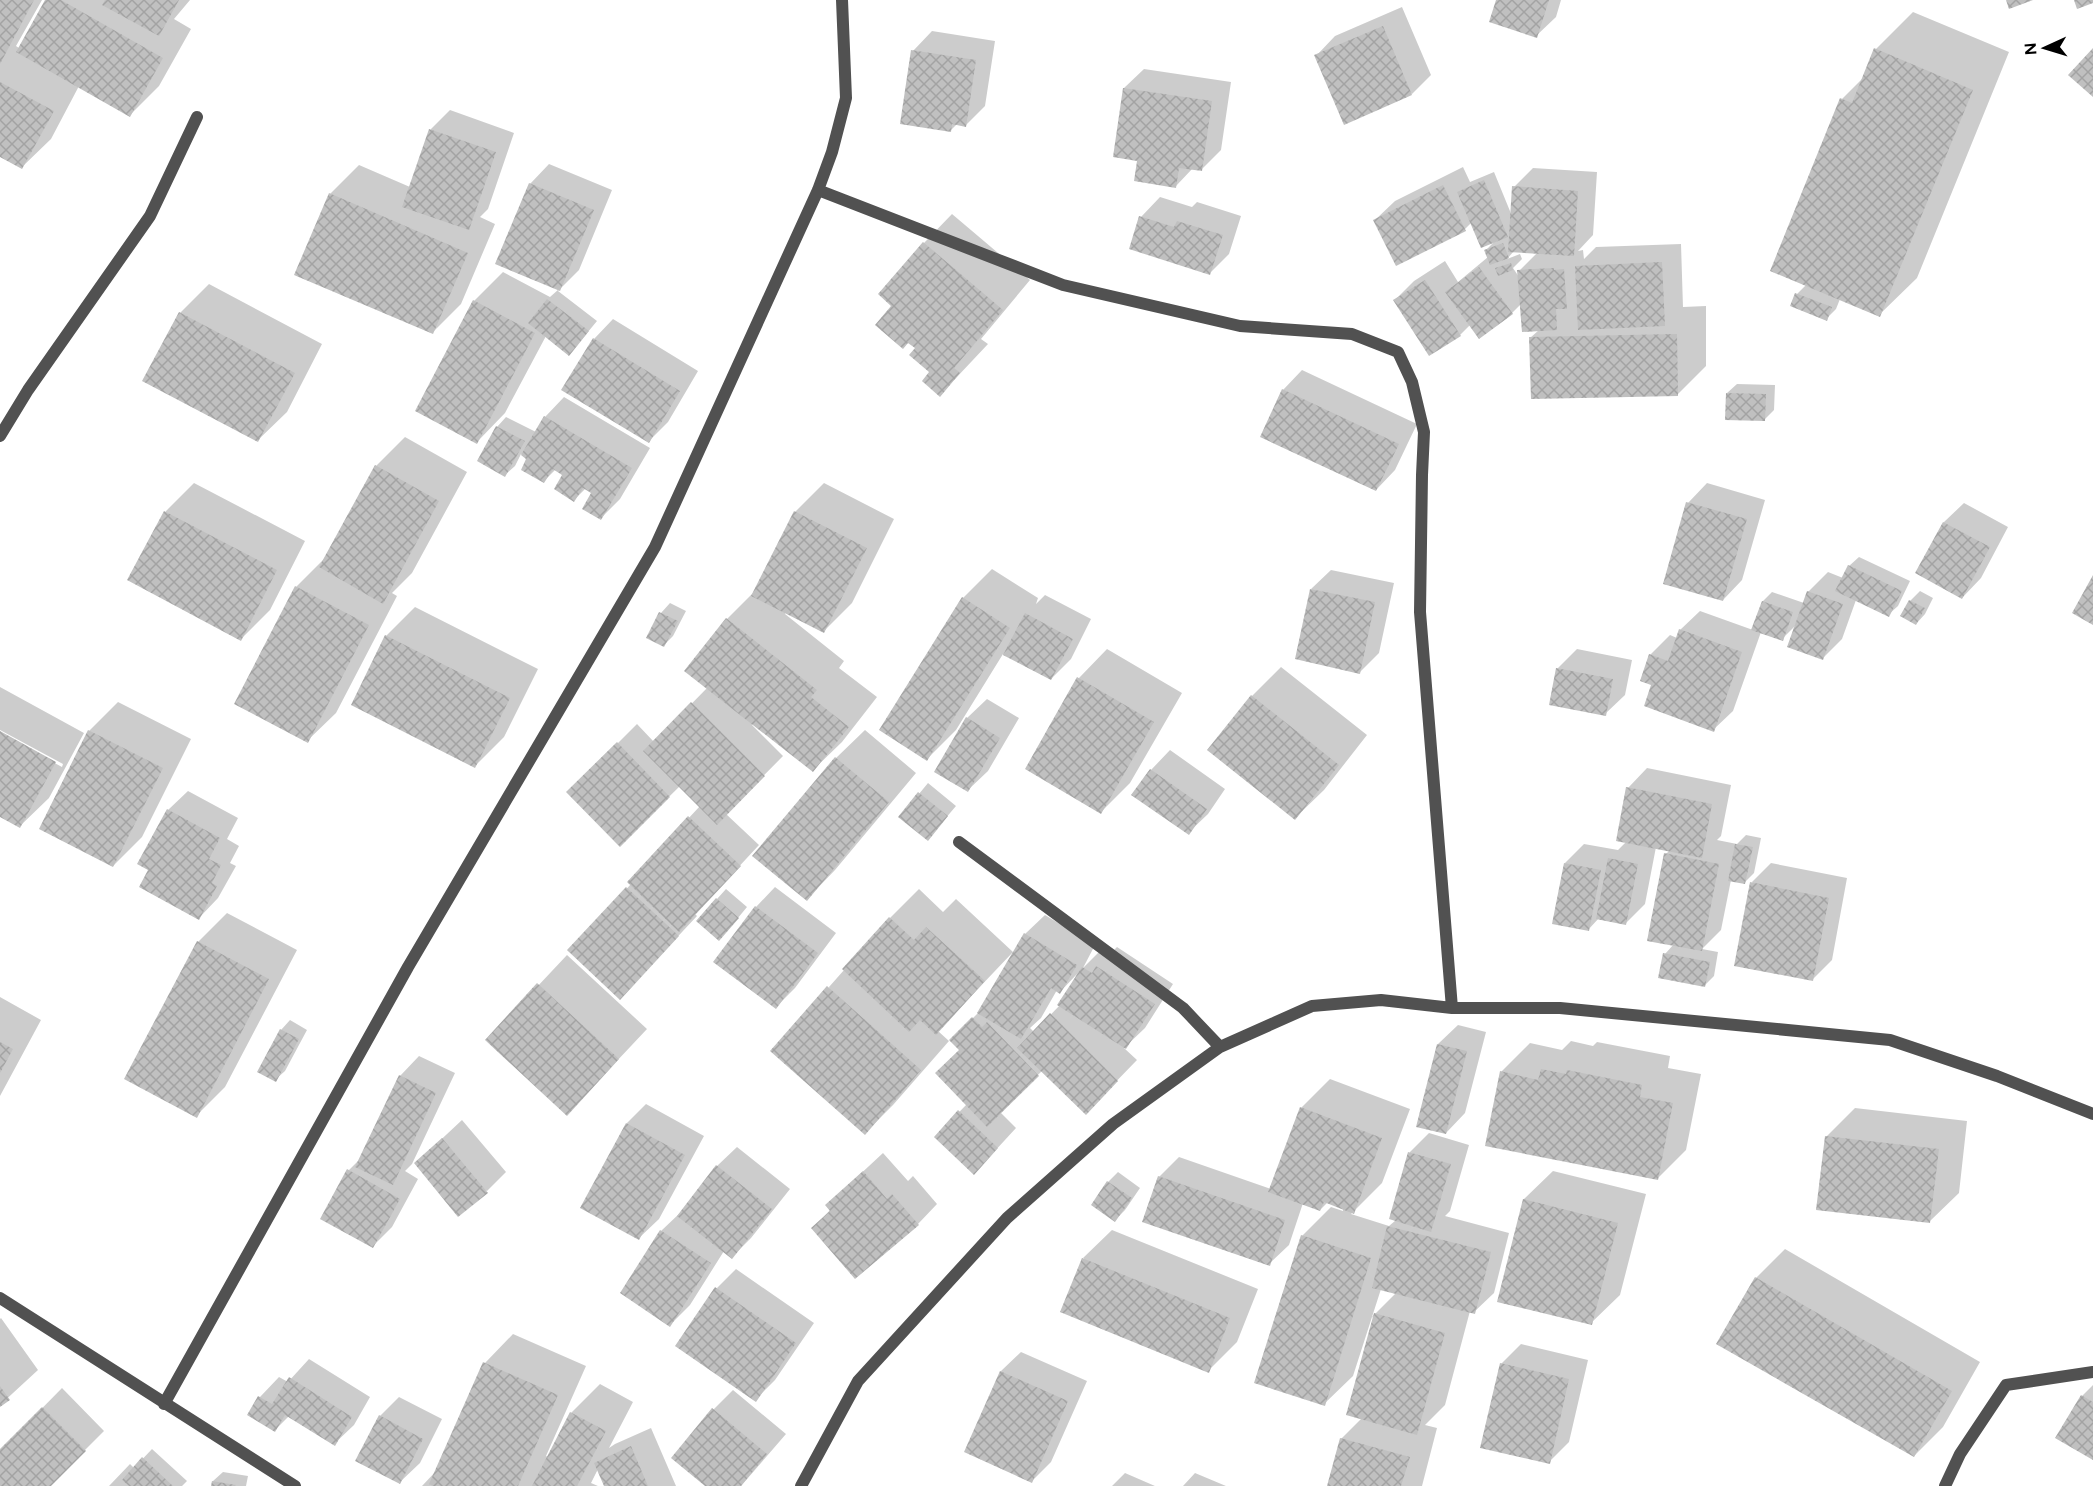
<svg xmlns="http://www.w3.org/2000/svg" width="2093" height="1486" font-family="Figtree,sans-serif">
	<defs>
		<pattern id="building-cross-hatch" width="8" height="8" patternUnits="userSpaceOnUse" patternTransform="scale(1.5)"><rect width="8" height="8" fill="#c0c0c0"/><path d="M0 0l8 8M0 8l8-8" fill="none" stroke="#a3a3a3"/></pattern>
	</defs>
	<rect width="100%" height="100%" fill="#fff"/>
	<path fill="#0003" fill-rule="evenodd" d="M0 0H42L16 46 19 48 47 0H190L174 19 191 29 159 86 130 115 79 86 51 139 22 167 0 155Z
		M1498 0H1561L1556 17 1536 36Z
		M1402 7 1431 75 1412 94 1316 56 1335 36Z
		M1913 12 2009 52 1917 278 1879 315 1840 299 1836 309 1826 319 1797 294 1806 285 1842 99 1865 76 1876 49Z
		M932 31 995 41 985 106 966 125 957 124 951 130 913 51Z
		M1144 69 1231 82 1221 150 1201 170 1193 168 1176 186 1139 160 1124 88Z
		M450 110 514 133 488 209 480 217 495 224 461 304 433 332 330 194 359 165 410 187 431 129Z
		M549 164 612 190 579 270 558 291 597 321 578 344 546 336 505 413 477 442 474 301 503 272 550 297 559 289 530 184Z
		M1463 167 1470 182 1494 172 1512 216 1514 187 1533 168 1597 172 1593 235 1578 251 1583 250 1584 259 1596 247 1681 244 1683 307 1706 306V366L1678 394 1530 338 1539 330 1521 304 1512 313 1470 325 1460 335 1395 300 1414 281 1445 261 1458 282 1488 257 1486 250 1495 241 1472 222 1465 229 1375 220 1395 201ZM1514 251 1537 253 1519 271V277L1513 268 1522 259 1520 254 1507 259Z
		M1160 197 1192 207 1197 202 1241 216 1229 254 1210 273 1141 217Z
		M952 214 1030 280 981 339 988 344 940 395 931 372 917 348 924 243Z
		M209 284 322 344 287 412 258 440 180 313Z
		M613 319 698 371 668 422 649 441 594 339Z
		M1302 370 1417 424 1395 470 1376 490 1283 390Z
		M1737 384 1775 385 1774 410 1765 419 1727 393Z
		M564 397 650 448 620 499 601 518 593 492 586 488 574 500 564 474 556 469 544 481 528 459 521 454 515 466 505 475 497 427 506 417 536 432 545 417Z
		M405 437 467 472 412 573 392 593 397 596 336 713 307 741 236 704 296 587 325 558 376 466Z
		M194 483 305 541 270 610 241 639 130 580 166 511Z
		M824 483 894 519 852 603 823 632 786 612 785 614 844 661 839 668 877 697 842 742 813 770 753 723 752 725 783 756 726 814 759 845 695 914 697 916 639 978 570 950 631 884 629 882 700 806 680 786 620 845 569 792 637 724 654 742 708 687 727 619 756 590 795 512Z
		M1707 483 1765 500 1742 580 1723 600 1688 503Z
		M1964 503 2008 527 1981 578 1962 598 1917 573 1944 522Z
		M1859 557 1910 581 1898 606 1888 615 1856 600 1842 639 1823 658 1796 625 1782 639 1761 632 1733 711 1713 730 1653 684 1650 655 1670 635 1677 638 1680 630 1700 611 1753 630 1763 601 1772 592 1804 603 1808 592 1828 572 1843 578 1849 566Z
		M992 569 1038 598 1036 604 1045 595 1091 619 1071 659 1051 679 1003 654 956 730 927 759 881 730 963 598Z
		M1331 570 1394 583 1379 653 1360 672 1311 589Z
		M1920 591 1933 598 1925 614 1916 624 1910 601Z
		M670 603 686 611 673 636 664 645 661 613Z
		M415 607 538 669 504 737 475 766 386 636Z
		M1107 649 1182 693 1130 783 1101 812 1079 678Z
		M1577 649 1632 660 1625 695 1605 714 1557 669Z
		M1281 667 1367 735 1324 790 1295 818 1252 696Z
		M0 687 84 733 49 798 20 826 0 815V733L62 767 63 764 0 730Z
		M987 699 1019 718 988 771 968 790 967 718Z
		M118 702 191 739 142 837 113 866 41 828 89 731Z
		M865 730 916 773 835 870 807 899 836 758Z
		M1170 750 1225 789 1208 814 1188 833 1151 770Z
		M1647 768 1731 785 1721 836 1717 840 1737 844 1746 835 1761 838 1754 873 1745 882 1731 880 1721 930 1702 949 1718 952 1714 976 1704 986 1665 954 1674 944 1666 854 1670 850 1656 847 1645 904 1625 924 1599 918 1588 930 1565 863 1584 844 1618 850 1627 841 1628 788Z
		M928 783 956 806 928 839 900 817Z
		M188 791 238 818 227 839 239 846 230 863 236 866 218 898 199 918 150 870 168 810Z
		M1771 863 1847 878 1832 960 1812 980 1752 882Z
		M775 887 836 933 795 988 776 1007 756 907Z
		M726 889 747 907 728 930 717 899Z
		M919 889 943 912 956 899 1013 952 938 1031 949 1041 893 1105 865 1133 829 987 890 918Z
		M227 913 297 950 225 1087 196 1116 126 1079 198 942Z
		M1045 915 1095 945 1083 968 1103 948 1111 953 1117 947 1173 984 1145 1028 1124 1048 1137 1060 1105 1093 1043 1070 1000 1112 1016 1128 993 1153 936 1136 967 1104 961 1050 951 1040 981 1010 1025 934ZM1077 974 1060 1005 1034 1032 1030 1028 1041 1018 1057 990 1060 992Z
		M567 955 647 1029 567 1114 487 1040Z
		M0 997 41 1020 0 1096Z
		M290 1020 307 1030 285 1071 275 1080 281 1030Z
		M1458 1025 1486 1032 1465 1113 1446 1133 1438 1044Z
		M1571 1041 1593 1046 1597 1042 1670 1056 1668 1068 1701 1074 1686 1150 1657 1179 1501 1072 1530 1043 1562 1050Z
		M419 1056 455 1073 412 1164 405 1171 418 1179 392 1227 373 1246 349 1170 361 1158 400 1076Z
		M1330 1079 1410 1109 1382 1183 1351 1214 1389 1226 1396 1220 1391 1218 1410 1152 1429 1133 1469 1145 1450 1211 1445 1216 1509 1233 1494 1293 1474 1312 1470 1311 1445 1405 1425 1425 1437 1428 1422 1486H1328L1341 1439 1362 1418 1374 1318 1372 1317 1396 1293 1381 1289 1353 1376 1324 1404 1302 1236 1331 1207 1343 1211V1208L1328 1202 1320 1210 1303 1203 1289 1245 1269 1264 1159 1177 1179 1157 1271 1189 1301 1108Z
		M646 1104 704 1136 659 1219 639 1238 582 1208 627 1123Z
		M1855 1108 1967 1121 1959 1193 1930 1221 1826 1137Z
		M462 1120 506 1172 487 1191 416 1163Z
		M737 1147 790 1189 751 1238 732 1257 724 1251 690 1305 670 1325 661 1231 681 1212 717 1166Z
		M883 1153 908 1181 913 1176 937 1204 918 1224 813 1228 831 1209 827 1205Z
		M1553 1171 1646 1194 1620 1295 1591 1323 1524 1199Z
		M1118 1172 1140 1188 1125 1210 1115 1220 1093 1205 1108 1182Z
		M1112 1230 1258 1289 1237 1342 1208 1371 1083 1258Z
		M1785 1249 1980 1362 1943 1427 1914 1456 1756 1278Z
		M736 1269 814 1323 775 1380 755 1400 717 1288Z
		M1 1318 38 1370 0 1405V1319Z
		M513 1334 586 1366 546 1456 548 1457 571 1413 600 1384 633 1402 609 1448 615 1444 651 1428 676 1486H606L598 1469 591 1483 598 1486H422L437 1470 485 1363Z
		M1521 1344 1588 1360 1569 1442 1549 1462 1501 1364Z
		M1021 1352 1087 1381 1051 1462 1032 1481 966 1451 1001 1371Z
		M309 1359 370 1397 354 1425 334 1444 289 1416 275 1430 249 1414 260 1397 279 1377 288 1382Z
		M2093 1385V1459L2082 1396Z
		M62 1388 104 1431 49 1486H0V1451Z
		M733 1390 786 1434 741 1486H707L673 1458 714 1409Z
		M399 1397 442 1419 420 1463 400 1482 380 1416Z
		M152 1449 187 1481 182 1486H109L130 1464 134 1468Z
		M223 1472 248 1476 246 1486H213V1481Z
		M1125 1473 1155 1486H1112Z
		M1195 1473 1226 1486H1183Z"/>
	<path fill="url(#building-cross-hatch)" d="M0 0H34L0 64Z
		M45 0H61L163 58 130 117 16 52Z
		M105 0H179L159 36 102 5Z
		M1496 0H1549L1537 38 1489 22Z
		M2006 0H2033L2009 9Z
		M2074 0H2093V3L2077 9Z
		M1383 26 1412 95 1344 125 1314 55Z
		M1874 48 1973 90 1880 317 1770 271 1840 98 1852 103Z
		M2093 48V97L2068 75Z
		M911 50 976 60 966 127 952 124 951 132 900 124Z
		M0 82 54 111 22 169 0 157Z
		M1123 88 1212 101 1202 171 1179 168 1176 188 1134 181 1137 161 1113 157Z
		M429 129 496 152 469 230 402 207Z
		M1484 180 1508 237 1481 248 1457 192Z
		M529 183 594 210 560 291 495 264Z
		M1443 185 1466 231 1396 266 1373 220Z
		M1512 186 1578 191 1574 256 1508 252Z
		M329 193 468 253 433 334 294 275Z
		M1139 216 1174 227 1177 221 1223 235 1210 275 1129 249Z
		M923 242 1003 310 954 368 960 373 940 397 922 381 929 372 909 355 915 348 908 343 903 349 875 325 891 306 878 294Z
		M1503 243 1509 258 1490 265 1484 250Z
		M1662 262 1665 326 1578 330 1575 266Z
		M1511 263 1513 270 1498 276 1495 268Z
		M1479 267 1513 314 1479 339 1445 292Z
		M1554 268V270L1564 269 1567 309H1556L1557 330 1522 332 1517 270Z
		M1425 280 1461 336 1429 356 1393 300Z
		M1795 293 1832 307 1827 321 1790 306Z
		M547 299 589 331 569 356 528 323Z
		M473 300 535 333 477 444 415 411Z
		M179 312 295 373 258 442 142 381Z
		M1677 334 1678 396 1531 399 1529 337Z
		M593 338 680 391 649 443 561 390Z
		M1282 389 1399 444 1376 491 1260 437Z
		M1726 393 1766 394 1765 421 1725 420Z
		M544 416 632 468 601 520 582 509 591 493 583 488 574 502 554 489 562 475 553 469 544 483 521 470 526 459 521 455Z
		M496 426 525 441 505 477 477 461Z
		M375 465 439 501 383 604 319 567Z
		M1686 502 1747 519 1723 601 1663 584Z
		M164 511 277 570 241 641 127 580Z
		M794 511 867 548 824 633 751 596Z
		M1943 522 1990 547 1962 599 1915 573Z
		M1848 565 1902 591 1889 617 1835 591Z
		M2093 575V625L2072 613Z
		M295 586 369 625 308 743 234 704Z
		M1310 589 1375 602 1360 674 1295 659Z
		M1807 591 1843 604 1823 660 1787 647Z
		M962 597 1010 628 927 761 879 730Z
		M1909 600 1925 608 1916 625 1900 616Z
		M1762 601 1793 612 1783 641 1751 630Z
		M659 612 678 621 664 647 646 638Z
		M1025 613 1073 639 1051 680 1003 655Z
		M726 618 817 690 811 697 849 727 813 772 684 671Z
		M1679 629 1742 652 1714 732 1644 706 1651 685 1640 681 1649 654 1668 661Z
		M385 635 510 698 475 768 351 705Z
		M1556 668 1613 679 1606 716 1549 705Z
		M1077 677 1154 722 1101 814 1025 769Z
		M1251 695 1339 765 1295 820 1207 750Z
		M691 702 765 776 717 825 643 751Z
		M966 717 1000 738 968 792 934 772Z
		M88 730 163 768 113 867 39 829Z
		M0 731 56 762 20 828 0 817Z
		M617 742 670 797 620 847 566 792Z
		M835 757 889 802 807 901 752 856Z
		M1150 769 1207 809 1189 835 1131 795Z
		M1626 787 1712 804 1702 858 1616 841Z
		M918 792 948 816 928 841 898 817Z
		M167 809 220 838 209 859 221 865 212 883 217 886 199 920 139 887 148 870 137 864Z
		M688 816 741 866 679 932 627 882Z
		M1735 844 1753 847 1745 884 1728 881Z
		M1664 853 1719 864 1702 951 1647 941Z
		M1608 858 1638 864 1626 925 1596 919Z
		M1564 863 1601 870 1589 931 1552 924Z
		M1750 882 1829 898 1813 981 1734 966Z
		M626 887 679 936 620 1000 567 950Z
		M716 898 739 918 719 941 696 921Z
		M755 906 818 953 776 1009 713 962Z
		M889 917 914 940 926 927 985 981 936 1035 920 1020 909 1032 842 969Z
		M1024 933 1077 965 1060 994 1051 988 1021 1039 977 1013Z
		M197 941 269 979 197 1118 124 1079Z
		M1663 953 1710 962 1705 987 1658 978Z
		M1096 966 1155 1004 1126 1049 1057 1005 1082 967 1092 973Z
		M537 983 619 1059 567 1116 485 1040Z
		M827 986 921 1070 865 1135 770 1051Z
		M1050 1013 1118 1081 1086 1115 1017 1048Z
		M972 1017 982 1027 987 1022 1039 1076 987 1127 935 1073 959 1050 949 1040Z
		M280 1029 299 1039 276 1082 257 1072Z
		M0 1042 13 1049 0 1073Z
		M1437 1044 1467 1051 1446 1134 1416 1127Z
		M1541 1069 1566 1074 1567 1070 1642 1085 1640 1097 1673 1103 1658 1180 1485 1146 1500 1071 1538 1080Z
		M399 1075 436 1093 393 1185 355 1167Z
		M1300 1107 1382 1138 1354 1214 1324 1202 1320 1211 1268 1192Z
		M958 1110 998 1148 974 1175 934 1137Z
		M626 1123 685 1155 639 1240 580 1208Z
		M1825 1136 1939 1149 1930 1223 1816 1210Z
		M442 1138 488 1193 458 1217 414 1163Z
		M1408 1152 1451 1164 1431 1232 1389 1219Z
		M716 1165 772 1209 732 1259 677 1216Z
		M347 1169 400 1199 373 1248 320 1219Z
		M863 1171 887 1199 892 1194 919 1225 855 1279 811 1228 830 1211 825 1205Z
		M1158 1176 1285 1220 1270 1266 1142 1222Z
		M1107 1181 1132 1198 1115 1222 1091 1205Z
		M1523 1199 1618 1223 1592 1325 1497 1302Z
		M1387 1226 1491 1252 1475 1314 1372 1288Z
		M660 1230 711 1263 670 1327 620 1293Z
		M1301 1235 1371 1258 1325 1406 1254 1383Z
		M1082 1258 1230 1318 1209 1373 1060 1312Z
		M1755 1277 1952 1391 1914 1457 1716 1344Z
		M715 1287 796 1343 756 1402 675 1346Z
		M1374 1313 1445 1333 1417 1435 1346 1415Z
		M483 1362 558 1395 518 1486H433L429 1484Z
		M1500 1363 1569 1379 1550 1464 1480 1448Z
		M1000 1371 1068 1401 1032 1483 964 1452Z
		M289 1377 352 1417 335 1446 285 1415 275 1432 247 1415 258 1396 272 1404Z
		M0 1386 10 1400 0 1407Z
		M2081 1395 2093 1402V1460L2055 1438Z
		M42 1407 86 1451 51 1486H0V1449Z
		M712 1408 767 1454 741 1486H705L671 1458Z
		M570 1412 606 1431 577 1486H532Z
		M379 1415 423 1439 400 1484 355 1461Z
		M1340 1438 1410 1457 1401 1486H1327Z
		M631 1446 648 1486H604L594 1463Z
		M142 1457 173 1486H129L122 1480Z
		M212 1481 236 1485 235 1486H211Z"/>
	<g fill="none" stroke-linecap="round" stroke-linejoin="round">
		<path stroke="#515151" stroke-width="12" d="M818 190 1063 285 1240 326 1352 334 1398 352 1412 382 1424 432 1422 475 1420 612 1452 1008
			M0 436 28 390 150 216 197 117
			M959 842 1183 1008 1220 1047
			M0 1298 295 1486
			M164 1404 408 967 655 547 818 190 832 152 846 98 842 0
			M801 1486 858 1381 1007 1218 1113 1124 1220 1047 1312 1006 1381 1000 1452 1008H1560L1890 1040 1997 1076 2093 1114
			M1945 1486 1960 1454 2006 1385 2093 1372"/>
	</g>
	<g transform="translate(2045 48) rotate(266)" stroke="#ffffff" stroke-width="4.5" paint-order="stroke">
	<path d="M0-4.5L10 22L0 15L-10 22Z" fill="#000000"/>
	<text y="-9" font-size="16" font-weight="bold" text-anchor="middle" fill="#000000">N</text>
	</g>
</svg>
